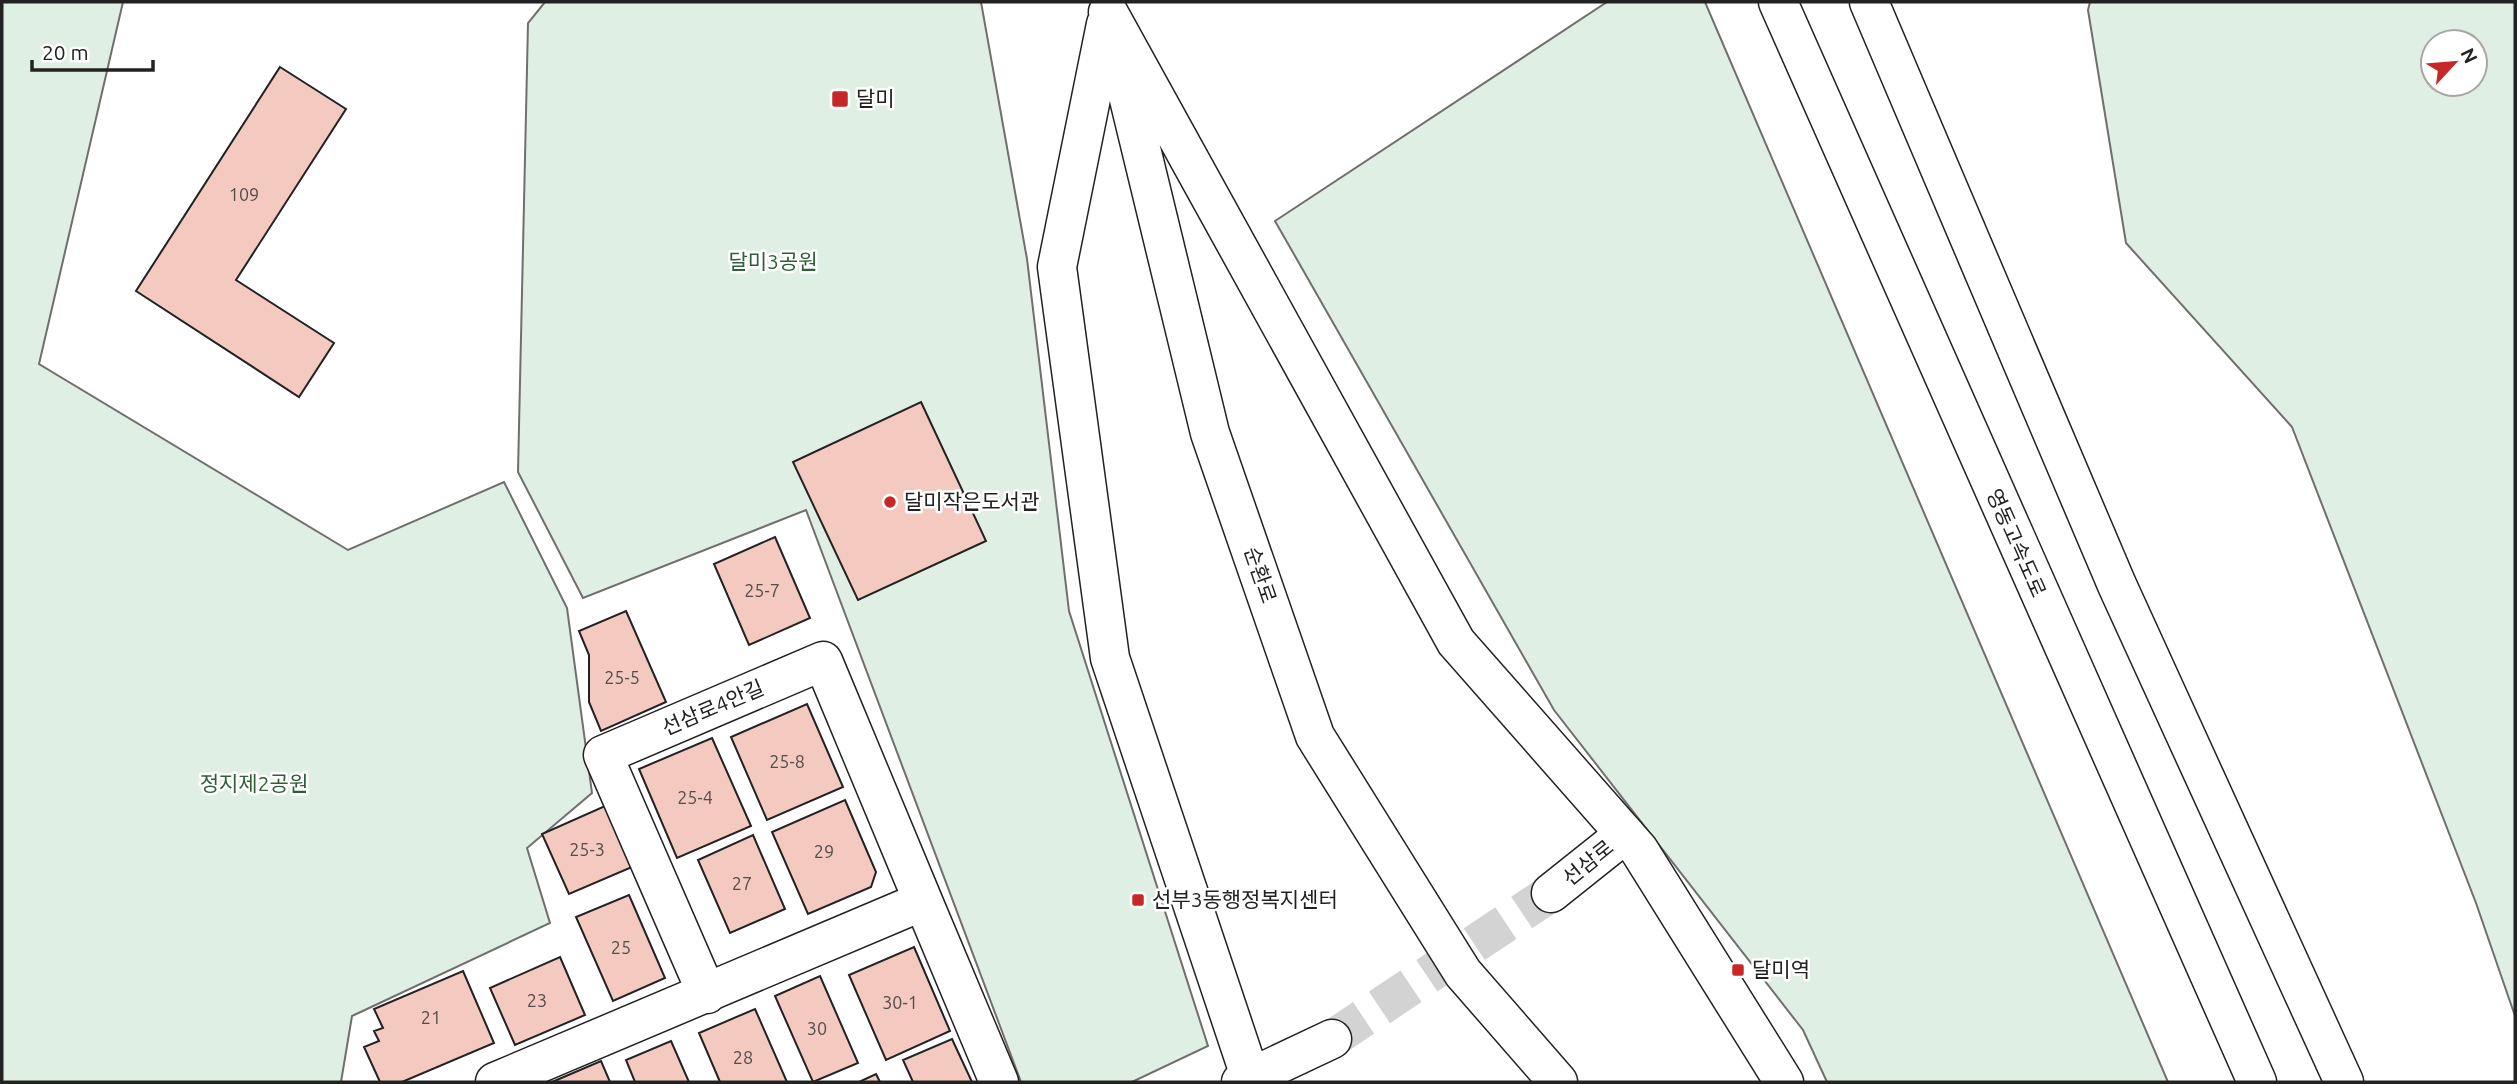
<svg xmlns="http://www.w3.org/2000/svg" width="2517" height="1084" font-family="Ubuntu,'Noto Sans KR',sans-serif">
	<rect width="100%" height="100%" fill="#fff"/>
	<path fill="#e0efe3" stroke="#6f6f6f" stroke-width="2" fill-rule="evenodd" d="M2 2H123L39 364 348 550 504 482 567 608 592 793 527 848 550 923 352 1016 341 1082H2Z
		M545 2H981L1027 259 1069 611 1208 1046 1132 1082H1021L806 510 583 598 518 472 528 23Z
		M1607 2H1705L2168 1082H1827L1803 1030 1554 710 1275 221Z
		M2090 2H2515V1016L2476 903 2292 427 2126 243 2088 10ZM2433 42H2475V84H2433Z"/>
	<path fill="#f3c9c0" stroke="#222" stroke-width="2" d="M280 67 346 109 236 280 334 343 299 397 136 291Z
		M921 402 986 541 858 600 793 462Z
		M775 537 810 618 749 645 714 564Z
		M626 611 666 702 601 731 589 702V655L579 631Z
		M807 704 843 787 767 820 731 737Z
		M712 738 751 826 677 858 639 769Z
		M845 800 876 872 871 887 808 914 772 832Z
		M605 806 632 867 569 894 542 834Z
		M753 835 785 909 730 933 698 860Z
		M629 895 665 978 613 1001 576 917Z
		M914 947 950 1031 886 1060 849 975Z
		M560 957 585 1015 515 1045 490 988Z
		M463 971 494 1043 402 1082H380L364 1047 379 1041 374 1031 383 1028 374 1009Z
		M820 976 858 1063 813 1082 775 996Z
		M755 1009 787 1082H720L699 1033Z
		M952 1039 972 1082H913L903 1060Z
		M671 1041 689 1082H635L626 1060Z
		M601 1061 610 1082H552Z
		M876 1074 880 1082H859Z"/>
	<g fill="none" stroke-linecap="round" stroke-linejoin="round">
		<path stroke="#d3d3d3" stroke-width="38" stroke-dasharray="38 19" stroke-linecap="butt" d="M1332 1039 1551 893"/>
		<g stroke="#222" stroke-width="41">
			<path id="minor" d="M1551 893 1625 834
				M707 994 603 755 823 661 923 901
				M495 1082 923 901 999 1082
				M1241 1082 1332 1039"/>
		</g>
		<g stroke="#222" stroke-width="41">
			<path id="major" d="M1108 12 1456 642 1639 850 1784 1082
				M1106 24 1057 267 1110 658 1252 1082
				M1120 62 1210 433 1315 736 1463 973 1558 1082"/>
		</g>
		<g stroke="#222" stroke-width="41">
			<path id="highway" d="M1778 2 2257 1082
				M1869 2 2117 585 2344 1082"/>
		</g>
		<use href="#minor" stroke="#fff" stroke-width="38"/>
		<use href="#major" stroke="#fff" stroke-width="38"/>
		<use href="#highway" stroke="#fff" stroke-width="38"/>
	</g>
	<g fill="#c62828" stroke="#fff" stroke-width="2.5">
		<rect x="831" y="90" width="18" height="18" rx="3.5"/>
		<circle cx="890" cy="502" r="7"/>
		<rect x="1131" y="893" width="14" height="14" rx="3.5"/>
		<rect x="1731" y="963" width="14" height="14" rx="3.5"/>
	</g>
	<g text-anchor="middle" stroke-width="5" stroke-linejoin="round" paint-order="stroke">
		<g font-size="18" fill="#564c4a">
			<text x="244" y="201">109</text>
			<text x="762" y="597">25-7</text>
			<text x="622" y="684">25-5</text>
			<text x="787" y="768">25-8</text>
			<text x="695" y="804">25-4</text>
			<text x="587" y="856">25-3</text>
			<text x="824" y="858">29</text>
			<text x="742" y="890">27</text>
			<text x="621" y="954">25</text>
			<text x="537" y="1007">23</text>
			<text x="900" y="1009">30-1</text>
			<text x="431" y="1024">21</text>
			<text x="817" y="1035">30</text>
			<text x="743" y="1064">28</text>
		</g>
		<g font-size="21" fill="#222" stroke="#fff" text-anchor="start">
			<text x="856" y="106">달미</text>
			<text x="904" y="509">달미작은도서관</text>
			<text x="1152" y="907">선부3동행정복지센터</text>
			<text x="1752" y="977">달미역</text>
		</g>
		<g font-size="21" fill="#2f5e38" stroke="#fff">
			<text x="773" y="269">달미3공원</text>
			<text x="254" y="791">정지제2공원</text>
		</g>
		<g font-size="21" fill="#222" stroke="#fff">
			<text transform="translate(2016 543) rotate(66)" y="7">영동고속도로</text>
			<text transform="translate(1260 575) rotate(71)" y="7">순환로</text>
			<text transform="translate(713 708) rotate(-23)" y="7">선삼로4안길</text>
			<text transform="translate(1588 863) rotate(-39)" y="7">선삼로</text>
		</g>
	</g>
	<rect width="2517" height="1084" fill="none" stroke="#222222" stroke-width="7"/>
	<g transform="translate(2454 63) rotate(64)"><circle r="33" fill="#ffffff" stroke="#a7a7a7" stroke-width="2"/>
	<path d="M0-5L12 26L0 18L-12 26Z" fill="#c62828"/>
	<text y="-10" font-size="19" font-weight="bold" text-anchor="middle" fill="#222222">N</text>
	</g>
	<path d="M32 60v10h121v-10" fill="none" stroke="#222222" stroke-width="3.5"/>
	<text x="42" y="60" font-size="21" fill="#222222" stroke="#ffffff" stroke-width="5" paint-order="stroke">20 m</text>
</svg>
